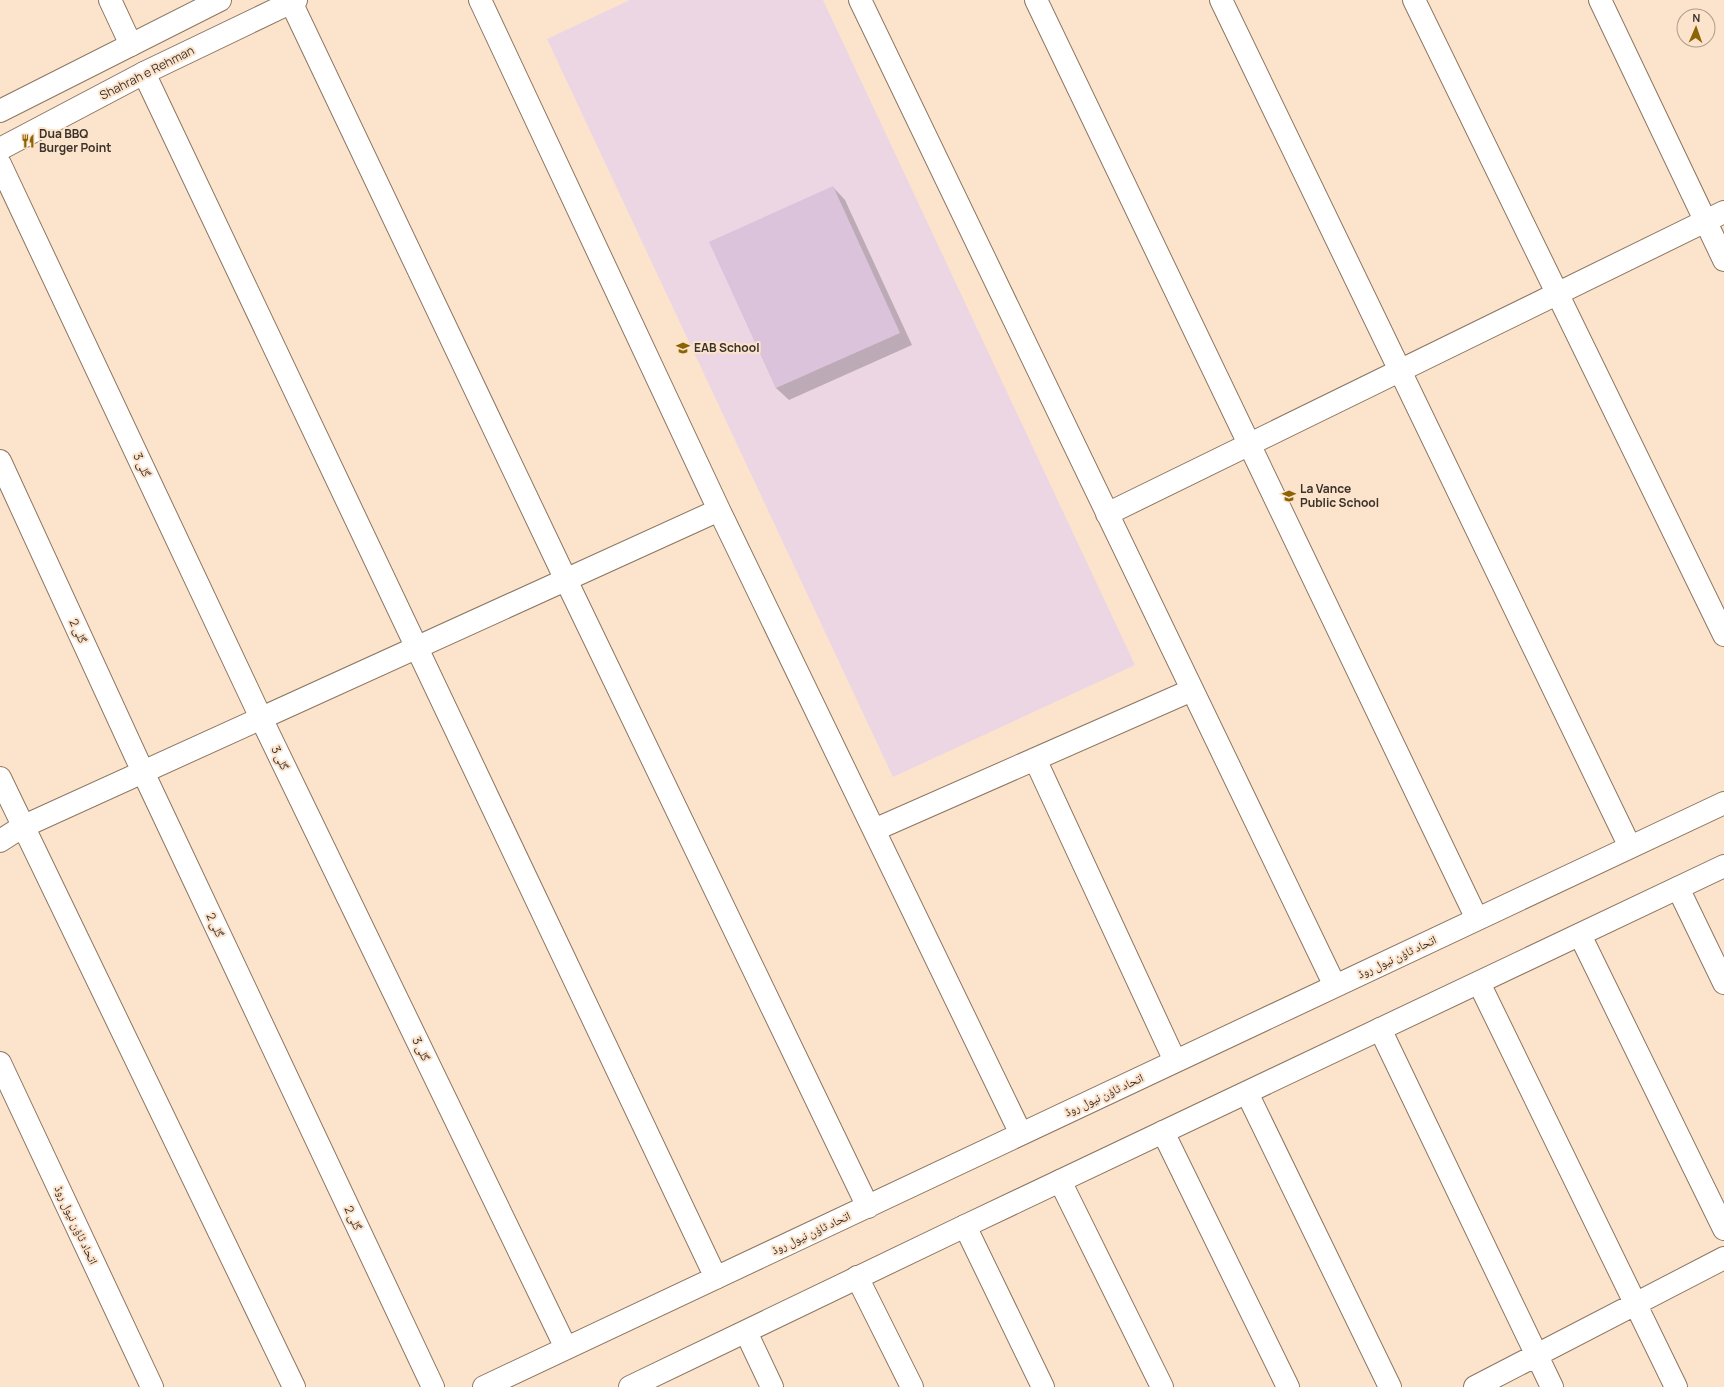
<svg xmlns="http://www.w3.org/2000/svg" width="1724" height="1387" font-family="Manrope,'Noto Naskh Arabic',sans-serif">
	<rect width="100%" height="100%" fill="#fce3cc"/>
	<path fill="#ecd6e4" d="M630 0H823L1135 665 893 777 547 39Z"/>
	<path fill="#0003" d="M833 187 845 200 912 345 789 400 776 388 710 242Z"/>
	<path fill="#dac3db" d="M833 186 900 333 776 388 709 242Z"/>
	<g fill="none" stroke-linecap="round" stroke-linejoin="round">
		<g stroke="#8c7661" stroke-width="24">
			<path id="minor" d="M110 0 131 45
				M480 0 719 510 1021 1134
				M860 0 1335 986
				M1036 0 1477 919
				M1221 0 1630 847
				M1414 0 1724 635
				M1600 0 1724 260
				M291 2 566 580 868 1207
				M144 73 716 1278
				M0 164 261 718 566 1348
				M0 461 143 772 433 1387
				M1107 514 1724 212
				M1035 759 1175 1061
				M0 778 294 1387
				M874 830 1192 690
				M0 841 22 827 719 510
				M1678 888 1724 983
				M1580 935 1724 1229
				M1479 983 1676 1387
				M1380 1029 1552 1387
				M0 1063 152 1387
				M1247 1093 1390 1387
				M1163 1132 1288 1387
				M1060 1181 1162 1387
				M965 1226 1043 1387
				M857 1277 912 1387
				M746 1332 772 1387
				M484 1387 1724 803
				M1475 1387 1724 1258"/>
		</g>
		<g stroke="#8c7661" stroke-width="24">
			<path id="tertiary" d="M630 1387 965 1226 1724 866"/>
		</g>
		<g stroke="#8c7661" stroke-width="24">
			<path id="secondary" d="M0 111 220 0
				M0 149 144 73 296 0"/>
		</g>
		<use href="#minor" stroke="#fff" stroke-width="22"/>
		<use href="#tertiary" stroke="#fff" stroke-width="22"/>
		<use href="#secondary" stroke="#fff" stroke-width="22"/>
	</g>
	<defs>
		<g id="restaurant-bare" transform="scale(1.08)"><path d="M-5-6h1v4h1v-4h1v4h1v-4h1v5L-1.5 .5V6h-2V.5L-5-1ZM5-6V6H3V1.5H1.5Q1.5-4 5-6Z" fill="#8c6406" stroke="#fce3cc" stroke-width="2.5" paint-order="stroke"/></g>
		<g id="school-bare" transform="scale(1.08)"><path d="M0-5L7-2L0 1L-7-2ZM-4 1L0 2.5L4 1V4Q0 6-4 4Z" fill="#8c6406" stroke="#fce3cc" stroke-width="2.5" paint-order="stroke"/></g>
	</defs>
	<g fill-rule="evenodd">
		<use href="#restaurant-bare" x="28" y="141"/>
		<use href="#school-bare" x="683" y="348"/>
		<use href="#school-bare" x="1289" y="496"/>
	</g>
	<g text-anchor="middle" stroke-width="4" stroke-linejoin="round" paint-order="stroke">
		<g font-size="12" fill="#3a3128" stroke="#fce3cc">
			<text transform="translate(147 73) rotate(-27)" y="4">Shahrah e Rehman</text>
			<text transform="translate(142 465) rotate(65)" y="4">گلی 3</text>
			<text transform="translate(78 631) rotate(65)" y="4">گلی 2</text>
			<text transform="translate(280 758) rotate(64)" y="4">گلی 3</text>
			<text transform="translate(215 925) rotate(65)" y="4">گلی 2</text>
			<text transform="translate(1397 957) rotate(-25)" y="4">اتحاد ٹاؤن نیول روڈ</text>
			<text transform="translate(421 1049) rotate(64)" y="4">گلی 3</text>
			<text transform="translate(1104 1095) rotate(-25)" y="4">اتحاد ٹاؤن نیول روڈ</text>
			<text transform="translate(353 1218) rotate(65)" y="4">گلی 2</text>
			<text transform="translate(76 1225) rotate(65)" y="4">اتحاد ٹاؤن نیول روڈ</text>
			<text transform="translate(811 1233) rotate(-25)" y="4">اتحاد ٹاؤن نیول روڈ</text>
		</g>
		<g font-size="12" font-weight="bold" fill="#3a3128" stroke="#fce3cc" text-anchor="start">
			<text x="39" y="138">Dua BBQ<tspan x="39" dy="14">Burger Point</tspan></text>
			<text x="694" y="352">EAB School</text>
			<text x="1300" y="493">La Vance<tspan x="1300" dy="14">Public School</tspan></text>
		</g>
	</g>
	<g transform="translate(1696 28) rotate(2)"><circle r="19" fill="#fce3cc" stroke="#ae9c8a"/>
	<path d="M0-3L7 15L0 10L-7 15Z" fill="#8c6406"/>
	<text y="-6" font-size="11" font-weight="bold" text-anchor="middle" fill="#3a3128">N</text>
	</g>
</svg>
